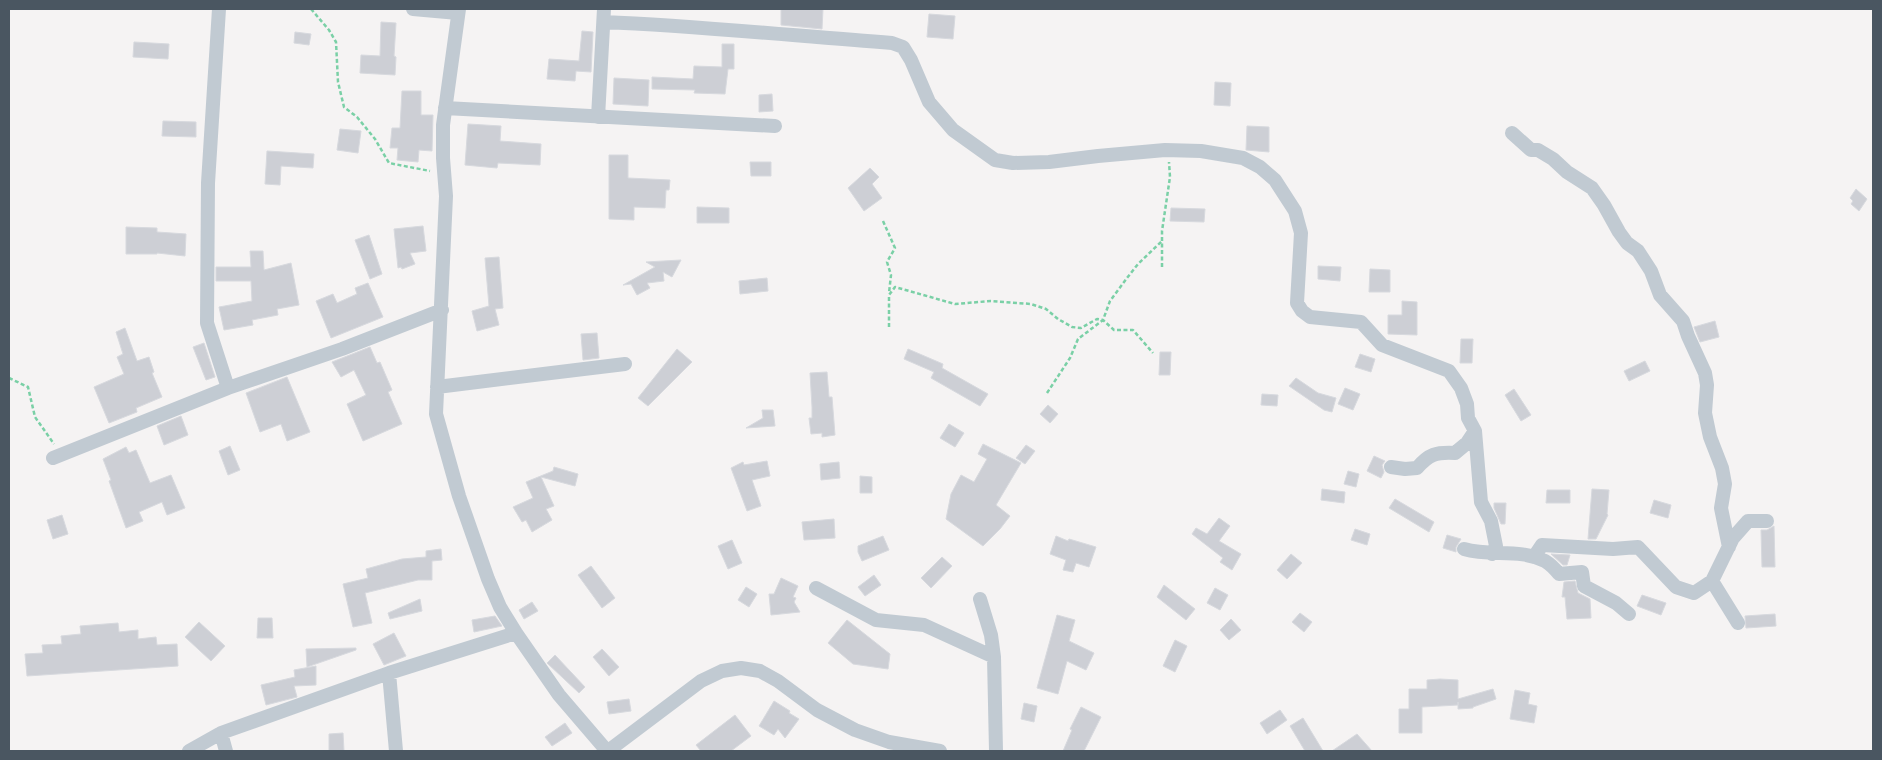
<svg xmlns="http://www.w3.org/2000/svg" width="1882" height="760" font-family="Commissioner,sans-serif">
	<rect width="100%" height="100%" fill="#f5f3f3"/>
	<path fill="#cdcfd5" stroke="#d7d9de" d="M781 9H823L822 29 781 25Z
		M929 14 955 16 953 39 927 37Z
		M381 22 396 23 394 56 396 57 395 75 360 73 361 55 380 56Z
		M582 31 593 32 591 72 576 71 575 81 547 79 549 59 579 61Z
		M295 32 311 34 309 45 294 43Z
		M134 42 169 44 168 59 133 57Z
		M722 44H734V69H728L725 94 694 93 695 90 652 89V77L693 79 694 66 722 67Z
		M614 78 649 80 648 106 613 104Z
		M1215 82 1231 83 1230 106 1214 105Z
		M402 91H421V115H433L432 151 419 150 418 162 397 160 398 148H390L392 128H400Z
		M772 94 773 111 759 112V95Z
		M163 121 196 122V137L162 136Z
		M468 124 501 126 500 141 541 144 540 165 498 163 497 168 465 165Z
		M1247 126 1269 127V152L1246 150Z
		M340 129 361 131 358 153 337 150Z
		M267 151 314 154 313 168 281 166 280 185 265 184Z
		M609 155H628V178L670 180 669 190H666L665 208 634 207V220L609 219Z
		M750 162H771V176H751Z
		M870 168 879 177 872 184 882 198 864 211 848 188Z
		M1856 189 1867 199 1859 211 1851 204 1853 201 1850 198Z
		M697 207 729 208V223H697Z
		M1171 208 1205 209 1204 222 1170 221Z
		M423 226 426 251 410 253 415 264 402 269 401 267 398 268 394 229Z
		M126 227 157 228V232L186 234 185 256 157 253V254H126Z
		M369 235 382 274 370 279 355 240Z
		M250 251H263L264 270 291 263 299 305 277 309 278 315 252 320 253 325 224 330 219 307 252 301 251 281H216V267H251Z
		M499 257 503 308 495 309 499 325 477 331 472 311 489 306 485 258Z
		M681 260 672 277 663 272 664 281 647 283 650 288 637 295 631 284 623 285 655 267 646 262Z
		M1318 266 1341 267 1340 281 1318 279Z
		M1370 269 1390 270V292H1369Z
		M767 278 768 291 740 294 739 281Z
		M368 283 383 317 331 338 316 301 333 294 337 303 357 294 355 288Z
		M1402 301 1417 302V335L1388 334V315H1402Z
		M1715 321 1719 337 1700 342 1694 327Z
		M125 328 137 361 149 357 154 372 152 373 162 397 136 408 137 412 109 423 94 387 124 374 117 357 123 354 116 332Z
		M597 333 599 358 583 360 581 334Z
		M1461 339H1473L1472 363H1460Z
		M204 343 215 377 206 380 193 347Z
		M370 347 377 363 380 362 392 390 388 392 402 424 363 441 347 404 366 395 354 370 341 377 332 362Z
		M677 349 692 362 648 406 638 398Z
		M908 349 943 364 942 368 988 394 980 406 931 378 934 372 904 359Z
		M1160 352H1171L1170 375H1159Z
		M1360 354 1375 359 1371 372 1355 367Z
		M1645 361 1650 371 1629 381 1624 371Z
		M827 372 829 397H832L835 435 822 437V433L811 434 809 418H812V407L810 373Z
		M287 377 310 432 287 441 281 424 260 432 246 393Z
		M1296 378 1318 393 1336 398 1332 412 1324 410 1289 386Z
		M1345 388 1360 394 1353 410 1338 404Z
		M1514 389 1531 415 1521 421 1505 395Z
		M1262 394 1278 395 1277 406 1261 405Z
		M1048 405 1058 414 1050 423 1040 414Z
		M762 410H773L775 426 746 428 763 418Z
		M181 416 188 435 164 445 157 426Z
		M949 424 964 433 955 447 940 438Z
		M983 444 1021 463 996 505 1010 516 1000 529 983 546 946 519 951 494 961 475 974 482 987 459 978 454Z
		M1026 445 1035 451 1025 464 1016 458Z
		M230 446 240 470 228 475 219 451Z
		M126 447 129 453 136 450 150 483 171 475 185 508 167 515 162 502 139 512 143 521 126 528 109 481 111 480 103 459Z
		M1374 456 1385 461 1382 465 1384 472 1381 478 1367 471Z
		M767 461 770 476 752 480 761 506 747 511 731 468 743 462 744 465Z
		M839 462 840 478 821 480 820 464Z
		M554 467 578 474 575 486 541 477 554 506 546 509 552 520 532 532 526 520 522 522 513 507 533 498 526 482 553 471Z
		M1348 471 1359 474 1356 487 1344 484Z
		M860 476 872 477V493H860Z
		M1322 489 1345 492 1344 503 1321 500Z
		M1592 489 1609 490 1607 514 1608 515 1596 539H1588Z
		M1547 490H1570V503H1546Z
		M1395 499 1434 522 1429 532 1389 508Z
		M1654 500 1671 505 1668 518 1650 513Z
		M1494 503H1506L1505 524H1501L1494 508Z
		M62 515 68 534 53 539 47 520Z
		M1219 518 1230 526 1219 541 1241 554 1232 570 1220 562 1223 558 1192 534 1196 528 1207 534Z
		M834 519 835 538 804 540 802 522Z
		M1774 526 1775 567H1762L1761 530H1767Z
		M1355 529 1370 534 1367 545 1351 540Z
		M1447 535 1461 539 1456 547V552L1443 548Z
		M883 536 889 550 862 561 858 552V546Z
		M1056 536 1068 541 1069 539 1096 547 1089 567 1076 563 1073 572 1063 570 1066 560 1050 554Z
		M732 540 742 563 728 569 718 546Z
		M441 549 442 560 432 561V580H418L365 593 372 623 353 627 343 584 368 578 366 569 402 559 426 557V551Z
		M1291 554 1302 563 1287 579 1277 570Z
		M1551 554 1570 555 1567 565H1563Z
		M942 557 952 566 931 588 921 578Z
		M591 566 615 598 602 608 578 575Z
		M874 575 881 585 865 596 858 587Z
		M781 578 798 586 793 597 796 598 794 602 800 612 771 615 769 594H774Z
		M1575 581 1578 593 1590 599 1591 618 1567 619 1565 597H1562L1564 582Z
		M1164 585 1195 609 1186 620 1157 597Z
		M746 587 757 594 749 607 738 600Z
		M1215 588 1228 595 1220 610 1207 603Z
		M1642 595 1666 603 1661 615 1637 606Z
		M420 599 422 611 390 619 388 613Z
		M532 602 538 611 524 619 519 610Z
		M1300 613 1312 622 1304 632 1292 622Z
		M1775 614 1776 626 1746 628 1745 616Z
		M1057 615 1075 620 1069 641 1094 653 1086 670 1067 661 1058 694 1037 688Z
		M495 616 502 626 474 632 472 620Z
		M258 618H272L273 638H257Z
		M1231 619 1241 630 1229 640 1220 630Z
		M847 620 890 654 888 669 853 664 828 643Z
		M199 622 225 646 211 661 185 637Z
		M118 623 119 632 138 630V639L156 637 157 645 177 644 178 666 27 676 25 654 43 653 42 645 62 644 61 636 81 634 80 626Z
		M394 633 406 656 384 665 373 644Z
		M1175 640 1187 646 1175 672 1163 666Z
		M356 648V650L307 667 306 649Z
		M602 649 619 667 609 676 593 657Z
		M555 655 585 687 579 693 547 663Z
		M316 666V685L294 686 297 697 266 705 261 685 295 677 294 670Z
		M1440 679 1458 680V699L1493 689 1496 699 1473 707V708L1458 709V702V705L1422 707V733H1399V709H1409V689H1427V680Z
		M1515 690 1530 693 1528 704 1537 706 1534 723 1510 719Z
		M629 699 631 711 609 714 607 702Z
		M774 701 790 711 789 713 799 719 785 738 778 729 774 735 759 726Z
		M1024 703 1037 706 1034 722 1021 719Z
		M1081 707 1101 717 1084 751H1063L1072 730 1070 729Z
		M1280 710 1287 720 1267 734 1260 723Z
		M735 715 751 736 731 751H701L696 745Z
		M1303 718 1323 751H1305L1290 726Z
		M565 723 572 733 552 746 545 737Z
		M343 733 344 751H329V734Z
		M1357 734 1372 751H1332Z"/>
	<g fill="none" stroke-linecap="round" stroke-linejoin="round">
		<path stroke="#7ad0a6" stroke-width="2.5" stroke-dasharray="4 2.5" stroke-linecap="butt" d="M311 9 329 30 336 42 338 82 344 107 357 117 375 139 389 163 430 171
			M883 221 895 248 887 262 891 275 889 293
			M1162 267V231L1170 177 1169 162
			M889 327V295L895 287 955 304 991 301 1031 304 1046 309 1058 319 1072 327 1081 328 1097 319 1103 320 1114 330H1133L1153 353
			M9 378 28 387 35 417 54 444
			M1047 393 1070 358 1078 339 1103 320 1110 301 1127 278 1138 264 1162 241"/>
		<path stroke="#c1cad2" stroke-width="14" d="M219 9 208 183 207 323 228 388
			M413 9 458 13
			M459 9 443 125V158L446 196 436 414 459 496 488 579 500 607 516 633 559 695 607 751
			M604 22C700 26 796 36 892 43L903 47 911 60 929 102 953 130 995 160 1013 163 1049 162 1098 156 1165 150 1201 151 1243 158 1260 167 1275 180 1295 211 1301 233 1297 303 1302 311 1310 317 1361 322 1382 345 1449 371 1461 388 1467 404 1468 418 1475 431 1467 443 1455 453C1436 452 1429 454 1417 468L1405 469 1391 467
			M445 108 775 126
			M598 117 604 9
			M1512 133 1531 150H1538L1553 159 1567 172 1592 188 1604 205 1619 232 1627 243 1638 251 1651 271 1660 295 1683 321 1688 336 1705 373 1707 385 1705 413 1710 437 1722 468 1725 484 1721 508 1729 547
			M437 387 625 364
			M1475 431 1481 502 1491 521 1496 546 1492 554
			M53 458 228 388 342 349 442 310
			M1464 549C1491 557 1519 548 1545 561 1550 564 1555 569 1559 574L1582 572 1584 586 1616 603 1629 614
			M1534 557 1542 545 1613 549 1638 547 1676 587 1694 593 1712 581
			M816 588 876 620 924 625 994 657
			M980 599 991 635 994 657 996 751
			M1738 623 1712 581 1733 538 1748 521H1767
			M389 673 396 751
			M221 733 226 751
			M189 751 221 733 389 673 516 633
			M608 751 701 681 722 671 741 668 760 671 778 681 817 710 855 730 889 742 940 751"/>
	</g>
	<rect width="1882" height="760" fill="none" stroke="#4a5661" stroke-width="20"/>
</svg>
